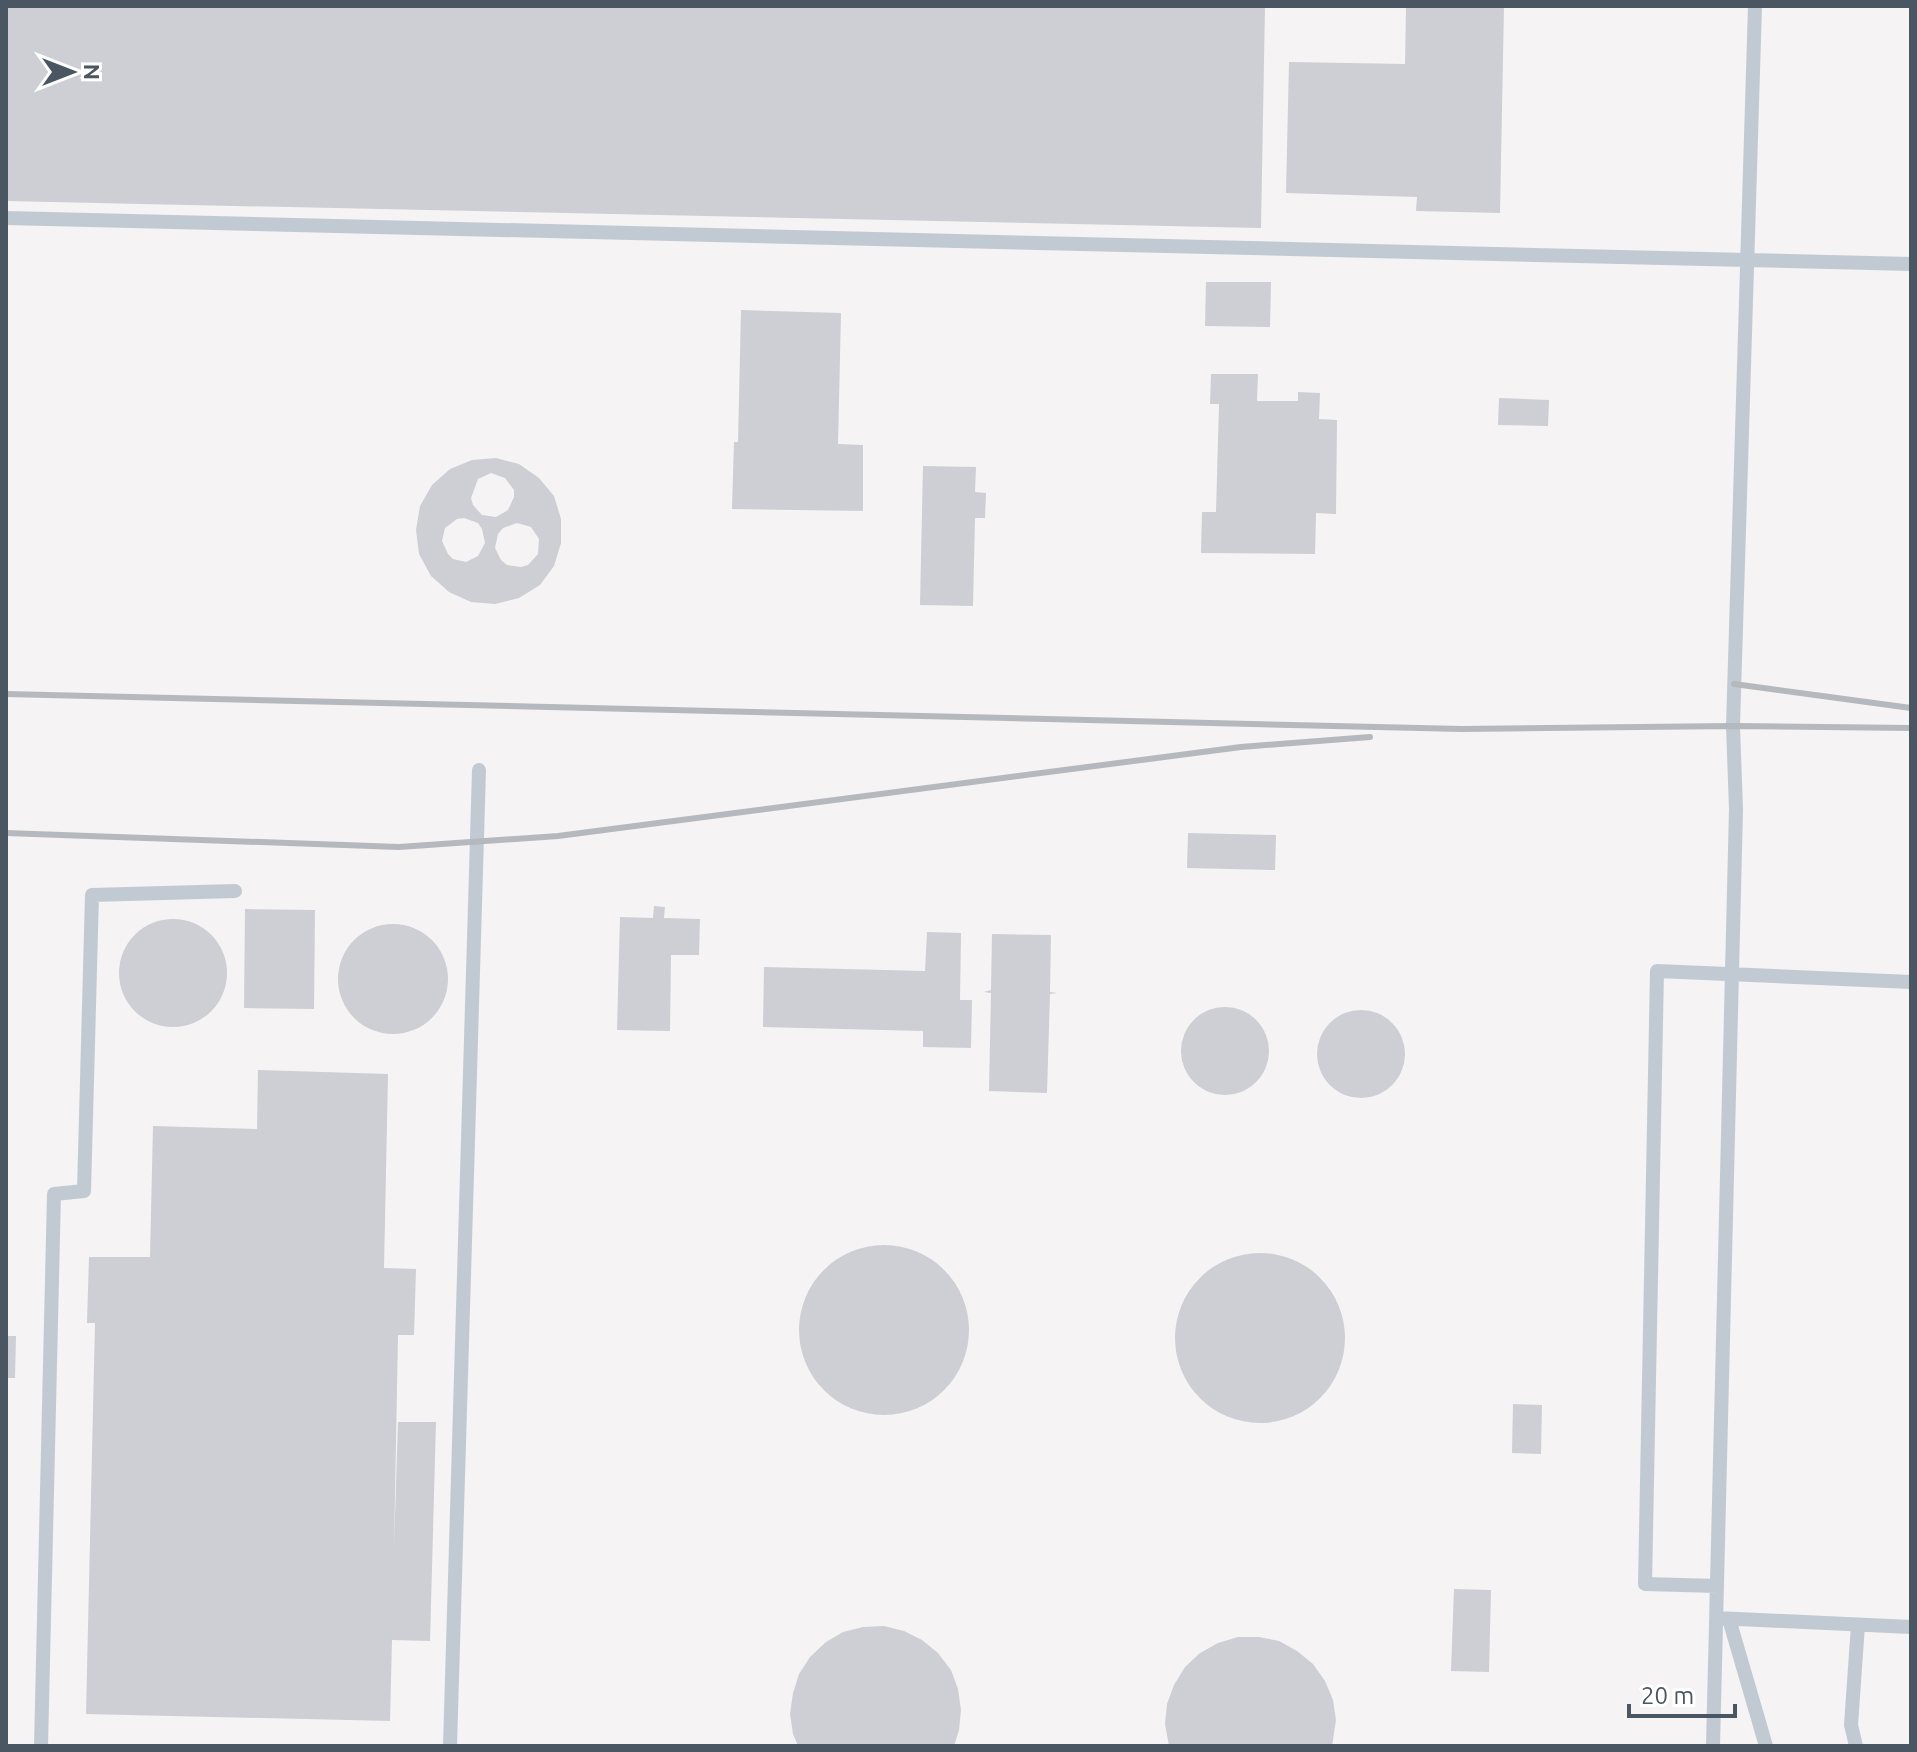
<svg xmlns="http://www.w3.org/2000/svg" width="1917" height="1752" font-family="Ubuntu,sans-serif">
	<rect width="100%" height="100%" fill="#f5f3f3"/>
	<path fill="#cdcfd5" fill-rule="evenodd" d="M6 6H1265L1261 228 6 201Z
		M1455 6H1504L1500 213 1416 211 1417 197 1286 193 1289 62 1405 64 1406 8Z
		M1206 282H1271L1270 327 1205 326Z
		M741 310 841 313 838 444 863 445V511L732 509 734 442H738Z
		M1211 374H1258L1257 401H1298V392L1320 393 1319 419 1337 420 1336 514 1316 513 1315 554 1201 553 1202 512H1216L1219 404H1210Z
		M1499 398 1549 400 1548 426 1498 425Z
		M496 458 519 464 539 478 554 496 561 519V543L554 566 540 585 519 598 495 604 471 602 449 592 431 576 419 554 416 530 420 506 432 485 450 469 472 460ZM491 473 505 478 514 490V497L508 510 496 517 482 515 473 505 471 498 478 479ZM464 518 478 523 482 529 485 543 478 556 466 562 453 559 448 554 442 541 445 528 457 519ZM517 523 531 527 539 539 538 554 528 565 521 567 507 565 501 560 495 548 498 534 503 528Z
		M923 466 976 467 975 492 986 493 985 518H975L973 606 920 605Z
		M1188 833 1276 835 1275 870 1187 868Z
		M654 906 665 907 664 918 700 919 699 955H671L670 1031 617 1030 620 917 653 918Z
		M245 909 315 910 314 1009 244 1008Z
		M119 973a54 54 0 1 1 108 0a54 54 0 1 1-108 0Z
		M338 979a55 55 0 1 1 110 0a55 55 0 1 1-110 0Z
		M927 932 961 933 960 1000H972L971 1048 923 1047V1031L763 1027 764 967 925 971Z
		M992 934 1051 935 1050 992 1057 993 1050 994 1047 1093 989 1091 991 993 984 992 991 990Z
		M1181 1051a44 44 0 1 1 88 0a44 44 0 1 1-88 0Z
		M1317 1054a44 44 0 1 1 88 0a44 44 0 1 1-88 0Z
		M258 1070 388 1074 384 1268 416 1269 414 1335H398L394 1548 398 1422H436L430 1641 392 1640 390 1721 86 1714 95 1323H87L89 1257H150L153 1126 257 1129Z
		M799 1330a85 85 0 1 1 170 0a85 85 0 1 1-170 0Z
		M1175 1338a85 85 0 1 1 170 0a85 85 0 1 1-170 0Z
		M6 1336H16L15 1378H6Z
		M1513 1404 1542 1405 1541 1454 1512 1453Z
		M1454 1589 1491 1590 1489 1672 1451 1671Z
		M884 1626 904 1631 922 1640 938 1653 951 1670 958 1689 961 1710 959 1730 954 1746H798L793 1734 790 1714 793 1693 799 1674 810 1657 826 1642 843 1632 863 1627Z
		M1238 1637H1259L1279 1641 1297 1651 1313 1664 1325 1681 1333 1700 1336 1720 1332 1746H1169L1165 1724 1167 1704 1174 1685 1185 1667 1200 1653 1218 1643Z"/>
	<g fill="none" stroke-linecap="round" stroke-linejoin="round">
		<path stroke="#c1cad2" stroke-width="14" d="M6 218 1911 264
			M1717 1586 1645 1584 1657 971 1911 982
			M1717 1618 1911 1627
			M1729 1619 1766 1746
			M41 1746 54 1194 84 1191 92 895 235 891
			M450 1746 479 770
			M1713 1746 1736 809 1733 726 1755 6
			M1856 1746 1851 1725 1858 1625"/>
		<path stroke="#b5b8bd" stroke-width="6" d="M1734 684 1911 708
			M6 694 1462 729 1733 726 1911 728
			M6 833 399 847 558 836 1241 747 1370 737"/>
	</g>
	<rect width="1917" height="1752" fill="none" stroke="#4a5661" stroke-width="16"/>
	<g transform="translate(72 72) rotate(90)" stroke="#ffffff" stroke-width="6" paint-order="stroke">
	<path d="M0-6L14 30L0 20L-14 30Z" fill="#4a5661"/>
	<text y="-12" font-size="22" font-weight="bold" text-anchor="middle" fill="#4a5661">N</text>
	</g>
	<path d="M1629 1704v12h106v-12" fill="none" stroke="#4a5661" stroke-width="4"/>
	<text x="1641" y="1704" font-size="24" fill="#4a5661" stroke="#ffffff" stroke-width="6" paint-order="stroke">20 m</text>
</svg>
